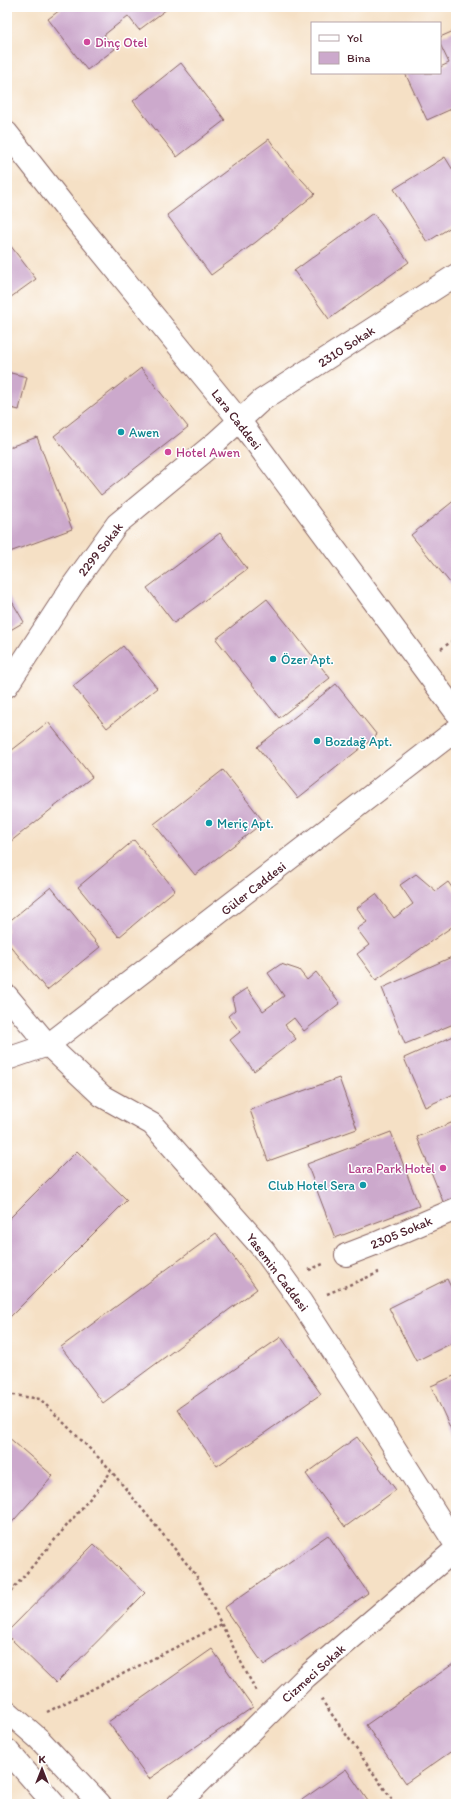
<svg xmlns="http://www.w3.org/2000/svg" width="463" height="1811" font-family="Itim,sans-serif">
	<rect width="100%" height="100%" fill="#fff"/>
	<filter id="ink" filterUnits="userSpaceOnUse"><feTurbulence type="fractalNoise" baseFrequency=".025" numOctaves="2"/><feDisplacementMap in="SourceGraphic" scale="8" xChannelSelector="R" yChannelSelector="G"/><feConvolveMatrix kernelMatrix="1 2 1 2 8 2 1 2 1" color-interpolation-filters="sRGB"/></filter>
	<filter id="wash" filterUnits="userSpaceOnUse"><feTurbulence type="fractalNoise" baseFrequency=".012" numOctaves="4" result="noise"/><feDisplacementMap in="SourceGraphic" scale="16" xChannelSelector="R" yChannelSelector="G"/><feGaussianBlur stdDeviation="0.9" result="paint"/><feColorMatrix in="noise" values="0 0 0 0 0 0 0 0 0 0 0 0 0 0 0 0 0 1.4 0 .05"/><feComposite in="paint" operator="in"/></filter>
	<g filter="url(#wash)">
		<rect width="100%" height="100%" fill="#f5e0c5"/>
		<g id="blocks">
			<path fill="#cca9cc" d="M64 7H165L167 9 139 30 128 16 104 35 115 49 87 70 48 19Z
				M456 30V107L427 120 405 73H440V67L449 63 440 44V37Z
				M181 63 225 120 177 157 133 101Z
				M269 139 287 164 315 194 256 242 211 275 167 215Z
				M445 157 456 175V224L427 242 394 189Z
				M373 213 409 262 329 319 294 271Z
				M7 241 36 279 7 300Z
				M141 368 188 427 101 495 54 436Z
				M7 372 27 377 19 410 7 407Z
				M37 437 72 529 7 553V448Z
				M456 499V590L411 535Z
				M220 533 247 569 174 623 147 588Z
				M7 593 24 622 7 632Z
				M267 599 330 678 279 718 216 639Z
				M123 646 157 688 107 728 73 686Z
				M336 684 377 735 298 798 257 747Z
				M48 722 92 777 10 842 7 838V754Z
				M223 770 264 822 195 875 154 824Z
				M134 840 175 890 119 937 78 887Z
				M416 874 436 891 448 882 456 893V924L376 980 357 954 369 945 357 929 367 922 357 908 376 894 394 918 413 904 400 885Z
				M51 887 100 947 47 990 7 942V923Z
				M454 956H456V1023L405 1044 382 988Z
				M281 964 299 970 307 980 316 972 340 1003 304 1031 294 1018 285 1025 296 1039 254 1071 230 1040 240 1032 228 1016 235 1010 232 998 247 988 263 1011 284 996 268 973Z
				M456 1035V1093L425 1107 404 1058Z
				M339 1078 357 1129 268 1161 250 1110Z
				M456 1121V1199L444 1204 417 1137Z
				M391 1132 419 1206 335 1238 307 1164Z
				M77 1151 127 1200 7 1320V1221Z
				M216 1233 257 1289 103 1403 61 1347Z
				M447 1279 456 1297V1341L416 1361 389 1308Z
				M281 1337 321 1394 217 1466 177 1409Z
				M456 1375V1440L431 1386Z
				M7 1436 53 1476 7 1528Z
				M357 1437 396 1490 345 1527 306 1474Z
				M328 1535 368 1593 264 1665 224 1608Z
				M94 1544 145 1593 56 1683 7 1635V1632Z
				M212 1649 253 1707 149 1779 108 1722Z
				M456 1662V1748L406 1783 366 1725Z
				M346 1769 370 1804H296Z"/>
		</g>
	</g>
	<g filter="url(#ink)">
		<use href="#blocks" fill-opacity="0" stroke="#866361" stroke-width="1"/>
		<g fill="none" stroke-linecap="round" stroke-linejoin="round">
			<g stroke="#866361" stroke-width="24">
				<path id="street" d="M7 686 73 585 117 524 215 443 262 400 456 275
					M7 996 48 1045 102 1096 152 1124 263 1249 301 1302 356 1387 456 1545
					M7 1059 48 1045 456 730
					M346 1255 372 1245 456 1209
					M7 1711 39 1739 100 1804
					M7 1750 54 1804
					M178 1804 306 1677 456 1549"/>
			</g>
			<g stroke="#866361" stroke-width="24">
				<path id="secondary" d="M7 133 69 212 239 420 456 712"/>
			</g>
			<path stroke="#866361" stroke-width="2.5" stroke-dasharray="3 3" stroke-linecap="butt" d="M441 649 452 641
				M309 1270 323 1264
				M327 1294 378 1273 377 1270
				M7 1394 40 1399 107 1466 196 1575 256 1691
				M7 1596 103 1483 111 1471
				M321 1699 395 1804
				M47 1712 222 1624"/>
			<use href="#street" stroke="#fff" stroke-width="22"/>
			<use href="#secondary" stroke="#fff" stroke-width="22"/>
		</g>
	</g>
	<g fill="#d1479c" stroke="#fff" stroke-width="1.5">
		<circle cx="87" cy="42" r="4"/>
		<circle cx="168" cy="452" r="4"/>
		<circle cx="443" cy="1168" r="4"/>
	</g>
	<g fill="#0f9aa8" stroke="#fff" stroke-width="1.5">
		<circle cx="121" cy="432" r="4"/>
		<circle cx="273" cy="659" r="4"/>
		<circle cx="317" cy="741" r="4"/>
		<circle cx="209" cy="823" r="4"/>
		<circle cx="363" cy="1185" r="4"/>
	</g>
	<g text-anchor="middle" stroke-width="3" stroke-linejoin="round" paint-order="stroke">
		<g font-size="13" fill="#b23c85" stroke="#fff" text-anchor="start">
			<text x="95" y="47">Dinç Otel</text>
			<text x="176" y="457">Hotel Awen</text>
			<text x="435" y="1173" text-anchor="end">Lara Park Hotel</text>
		</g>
		<g font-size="13" fill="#4a1f2b" stroke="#fff">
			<text transform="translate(346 346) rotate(-33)" y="5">2310 Sokak</text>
			<text transform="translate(237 419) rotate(52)" y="5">Lara Caddesi</text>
			<text transform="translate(100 549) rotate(-52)" y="5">2299 Sokak</text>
			<text transform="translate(253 888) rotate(-38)" y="5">Güler Caddesi</text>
			<text transform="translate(401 1232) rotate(-23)" y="5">2305 Sokak</text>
			<text transform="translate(278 1272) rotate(53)" y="5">Yasemin Caddesi</text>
			<text transform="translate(313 1673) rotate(-42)" y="5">Cizmeci Sokak</text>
		</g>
		<g font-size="13" fill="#0d838f" stroke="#fff" text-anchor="start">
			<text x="129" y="437">Awen</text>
			<text x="281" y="664">Özer Apt.</text>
			<text x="325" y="746">Bozdağ Apt.</text>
			<text x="217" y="828">Meriç Apt.</text>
			<text x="355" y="1190" text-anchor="end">Club Hotel Sera</text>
		</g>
	</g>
	<rect width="463" height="1811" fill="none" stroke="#fff" stroke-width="24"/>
	<rect x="311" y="22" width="130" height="52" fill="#ffffff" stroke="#b7a5aa"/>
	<rect x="319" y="35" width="20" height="6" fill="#ffffff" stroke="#b7a5aa"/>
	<text x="347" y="42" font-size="12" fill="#4a1f2b">Yol</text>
	<rect x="319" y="52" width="20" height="12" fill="#cca9cc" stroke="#b7a5aa"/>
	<text x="347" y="62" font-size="12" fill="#4a1f2b">Bina</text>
	<g transform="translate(42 1769)" stroke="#ffffff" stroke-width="3" paint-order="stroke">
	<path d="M0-3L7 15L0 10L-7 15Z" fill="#4a1f2b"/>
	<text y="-6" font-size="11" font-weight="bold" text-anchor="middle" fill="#4a1f2b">K</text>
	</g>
</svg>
